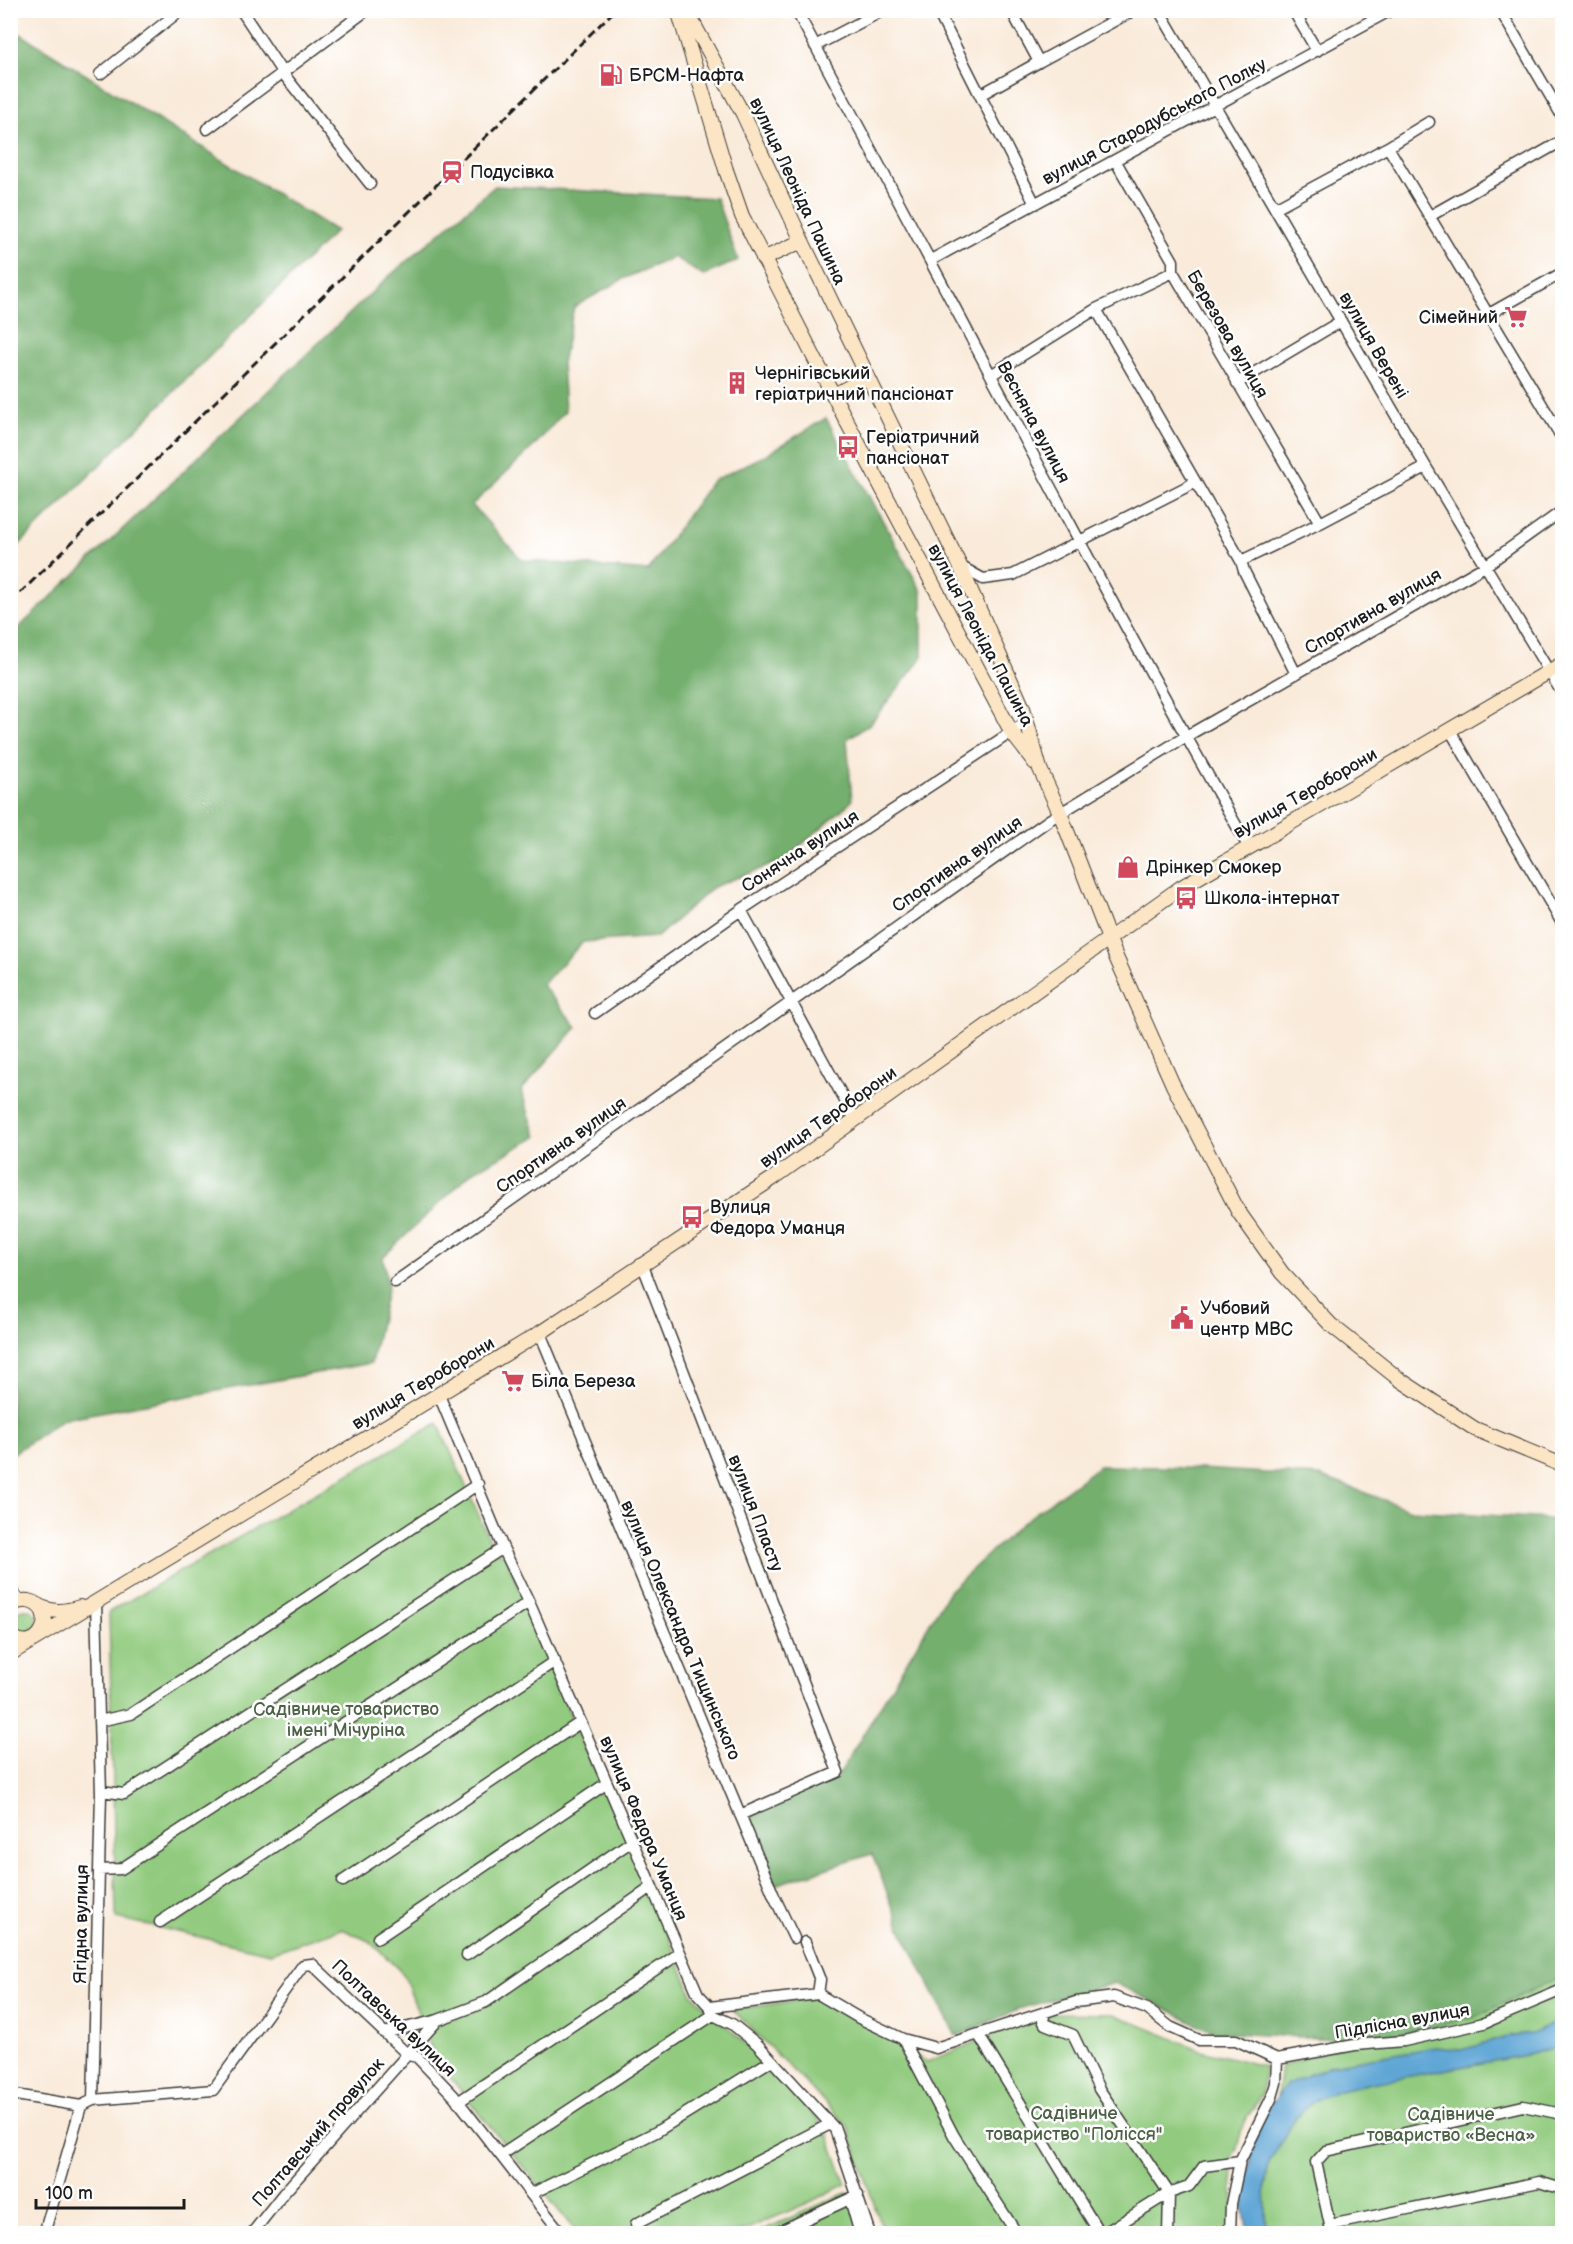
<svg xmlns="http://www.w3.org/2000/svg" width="1573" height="2244" font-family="'Balsamiq Sans',sans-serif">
	<rect width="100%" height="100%" fill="#fff"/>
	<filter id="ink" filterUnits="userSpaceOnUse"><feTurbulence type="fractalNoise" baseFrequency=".0167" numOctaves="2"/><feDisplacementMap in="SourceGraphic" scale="12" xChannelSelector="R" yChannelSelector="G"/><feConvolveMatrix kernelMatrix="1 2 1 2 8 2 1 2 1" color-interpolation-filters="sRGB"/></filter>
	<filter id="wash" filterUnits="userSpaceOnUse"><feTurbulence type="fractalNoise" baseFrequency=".008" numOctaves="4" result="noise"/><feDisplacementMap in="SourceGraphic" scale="24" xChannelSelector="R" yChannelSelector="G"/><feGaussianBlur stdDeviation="1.35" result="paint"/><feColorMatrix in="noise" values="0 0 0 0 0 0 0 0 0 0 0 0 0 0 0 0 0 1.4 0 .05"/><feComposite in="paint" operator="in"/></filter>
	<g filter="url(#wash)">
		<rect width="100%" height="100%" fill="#f9ead9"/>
		<path fill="#92cb7f" stroke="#57744e" stroke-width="1.5" d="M438 1423 494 1550 505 1555 548 1655 580 1741 617 1811 692 1994 777 2073 826 2129 846 2184 810 2202 738 2233H577L435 2059 404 1975 371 1942 342 1929 270 1953 116 1918 109 1612Z
			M13 1621a12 12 0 1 1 24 0a12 12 0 1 1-24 0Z
			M1562 1973V2233L1259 2234 1281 2066Z
			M817 1997 927 2062 1045 2013 1113 2014 1201 2050 1264 2066 1262 2094 1243 2124 1237 2148 1232 2157 1234 2233H884L847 2125 733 2010Z
			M848 2192 862 2233 754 2234Z"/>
		<path fill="#75af6e" stroke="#486645" stroke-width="1.5" d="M11 28 336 231 11 553Z
			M495 186 716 198 738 260 703 276 674 257 623 279 574 307 562 363 565 411 535 445 472 505 522 560 648 571 712 481 764 456 826 418 922 592V658L870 724 847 739 852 801 784 860 713 887 657 937 583 942 542 985 577 1027 521 1091 537 1137 472 1172 383 1257 388 1286 371 1363 63 1419 11 1455V635L387 278Z
			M1099 1466 1166 1467 1320 1476 1411 1510 1562 1520V1976L1473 2018 1369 2041 1213 2032 1115 1983 1025 2007 956 2036 904 1936 872 1854 771 1886 743 1815 840 1773 949 1591 1022 1523Z"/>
		<path fill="#5ea6d5" stroke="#3d6178" stroke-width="1.5" d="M1562 2020V2045L1532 2054 1366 2084 1337 2091 1314 2100 1296 2117 1269 2163 1265 2186 1267 2233H1248L1243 2206 1251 2157 1262 2116 1287 2084 1331 2065 1436 2047 1461 2050 1512 2036 1531 2034Z"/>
	</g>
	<g filter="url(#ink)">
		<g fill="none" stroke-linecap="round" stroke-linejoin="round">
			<g stroke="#3d3b38" stroke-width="13">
				<path id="minor" d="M241 10 282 72 370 184
					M796 10C947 289 1091 571 1248 846
					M937 10 1035 204
					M1159 10 1426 467 1562 693
					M1293 10 1317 51
					M1500 10 1562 116
					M815 46 884 10
					M1035 64 1134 10
					M100 74 181 10
					M980 95 1039 62 1011 10
					M207 129 367 10
					M1388 147 1429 122
					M1115 160 1173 261V272L1320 523
					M1275 208 1388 147 1562 438
					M1430 216 1562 141
					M931 260 1391 10
					M1096 309 1241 561 1244 571 1296 674
					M1489 314 1562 273
					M991 375 1096 309 1173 272
					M1237 383 1341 321
					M1241 561 1320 523 1426 467
					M960 566 983 579 1013 575 1194 483
					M1450 730 1562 923
					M741 910 855 1119
					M595 1013 741 910 1027 722
					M643 1266 838 1772 740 1815
					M395 1282 1049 820 1185 737 1485 566 1562 511
					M540 1333 774 1896 794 1938
					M439 1395 503 1548 529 1602 698 1994 710 2007 713 2015 732 2024 757 2044 835 2129 870 2234
					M10 1588 19 1601
					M99 1721 131 1714 478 1484
					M101 1791 124 1794 503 1548
					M99 1870 121 1869 529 1602
					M343 1881 581 1722
					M160 1922 555 1661
					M378 1938 607 1783
					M805 1942 820 1980 818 1994
					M467 1955 632 1841
					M710 2007 818 1994 859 2018 903 2039 936 2048 1076 2002 1114 1997 1147 2009 1170 2027 1199 2040H1236L1277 2059
					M1045 2013 1043 2020 1045 2024 1073 2035 1099 2089 1169 2193 1103 2234
					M384 2033 438 2020
					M978 2034 1100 2234
					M903 2039 954 2136 1017 2234
					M1277 2059 1355 2045 1404 2041 1484 2023 1562 1990
					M10 2094 81 2106
					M93 2100 213 2090 303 1965 312 1964 408 2055 417 2057 454 2096 562 2234
					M458 2102 680 1953
					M501 2155 713 2015
					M531 2194 656 2132 772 2060
					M850 2199 860 2234
					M636 2224 830 2124
					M1330 2225 1316 2162 1326 2151 1523 2106 1562 2114
					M44 2234 81 2106 93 2100 101 1794 96 1602
					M259 2234 253 2232 283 2194 438 2020 486 2002 652 1887
					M774 2234 858 2195
					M1168 2234 1169 2193 1189 2186 1204 2166 1240 2161
					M1230 2234 1231 2204 1240 2161 1272 2097 1276 2083 1277 2059
					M1331 2234 1330 2225 1539 2182 1562 2189"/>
			</g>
			<g stroke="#3d3b38" stroke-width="16">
				<path id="secondary" d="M678 10 726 170 742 216 847 422 1012 733 1035 763
					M686 10 743 114 802 241 960 566 1023 708 1040 769 1060 813 1116 957 1173 1085 1238 1211 1282 1273 1331 1325 1399 1379 1475 1429 1562 1465
					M763 259 802 241
					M834 395 868 377
					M37 1605C52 1613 65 1612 80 1607
					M10 1606C16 1602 21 1600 28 1601 60 1607 41 1658 10 1636
					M10 1654 540 1333 772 1179 1180 888 1562 664"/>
			</g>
			<use href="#minor" stroke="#fff" stroke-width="10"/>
			<use href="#secondary" stroke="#fce5c4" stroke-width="14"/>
			<path stroke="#1c1c1c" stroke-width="3" stroke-dasharray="9 4.5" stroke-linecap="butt" d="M10 603 615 10"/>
		</g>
	</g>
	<defs>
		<g id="fuel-bare" transform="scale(1.8)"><path d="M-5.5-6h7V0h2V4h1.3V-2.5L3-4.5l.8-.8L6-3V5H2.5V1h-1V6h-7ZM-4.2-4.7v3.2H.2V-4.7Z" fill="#d1495b" stroke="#fff" stroke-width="2.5" paint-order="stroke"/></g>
		<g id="station-bare" transform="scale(1.8)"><path d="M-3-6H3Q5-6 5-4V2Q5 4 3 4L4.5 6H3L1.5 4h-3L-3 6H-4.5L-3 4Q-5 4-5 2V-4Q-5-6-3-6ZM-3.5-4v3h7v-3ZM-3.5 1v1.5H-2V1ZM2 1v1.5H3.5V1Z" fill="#d1495b" stroke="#fff" stroke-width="2.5" paint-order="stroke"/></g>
		<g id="supermarket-bare" transform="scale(1.8)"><path d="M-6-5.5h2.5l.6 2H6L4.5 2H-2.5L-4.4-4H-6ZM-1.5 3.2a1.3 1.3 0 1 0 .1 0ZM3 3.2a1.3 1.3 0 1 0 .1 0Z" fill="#d1495b" stroke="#fff" stroke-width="2.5" paint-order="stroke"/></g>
		<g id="building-bare" transform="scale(1.8)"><path d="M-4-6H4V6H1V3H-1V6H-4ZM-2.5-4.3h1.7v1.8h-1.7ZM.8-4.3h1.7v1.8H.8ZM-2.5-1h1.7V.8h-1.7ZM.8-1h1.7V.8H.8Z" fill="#d1495b" stroke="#fff" stroke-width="2.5" paint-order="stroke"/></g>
		<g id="bus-bare" transform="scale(1.8)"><path d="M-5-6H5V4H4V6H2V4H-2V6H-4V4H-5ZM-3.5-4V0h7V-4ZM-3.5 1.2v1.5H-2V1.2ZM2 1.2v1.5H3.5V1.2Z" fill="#d1495b" stroke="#fff" stroke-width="2.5" paint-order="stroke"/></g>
		<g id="shop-bare" transform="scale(1.8)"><path d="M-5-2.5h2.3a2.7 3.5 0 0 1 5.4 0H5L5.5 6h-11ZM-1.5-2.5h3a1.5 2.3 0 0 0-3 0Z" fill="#d1495b" stroke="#fff" stroke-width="2.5" paint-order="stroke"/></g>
		<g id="civic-bare" transform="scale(1.8)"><path d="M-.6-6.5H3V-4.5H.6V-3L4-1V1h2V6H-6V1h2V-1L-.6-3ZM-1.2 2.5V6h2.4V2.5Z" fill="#d1495b" stroke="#fff" stroke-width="2.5" paint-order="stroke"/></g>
	</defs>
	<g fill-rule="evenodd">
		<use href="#fuel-bare" x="611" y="75"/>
		<use href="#station-bare" x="452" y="172"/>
		<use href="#supermarket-bare" x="1516" y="317"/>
		<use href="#building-bare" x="737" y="383"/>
		<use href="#bus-bare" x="848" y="447"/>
		<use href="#shop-bare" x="1128" y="867"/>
		<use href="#bus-bare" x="1186" y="898"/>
		<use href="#bus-bare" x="692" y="1217"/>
		<use href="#civic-bare" x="1182" y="1318"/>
		<use href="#supermarket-bare" x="513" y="1381"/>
	</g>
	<g text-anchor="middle" stroke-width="5" stroke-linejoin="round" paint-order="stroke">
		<g font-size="18" fill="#1c1c1c" stroke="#fff" text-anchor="start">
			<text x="629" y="81">БРСМ-Нафта</text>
			<text x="470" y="178">Подусівка</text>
			<text x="1498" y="323" text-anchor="end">Сімейний</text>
			<text x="755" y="379">Чернігівський<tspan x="755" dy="21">геріатричний пансіонат</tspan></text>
			<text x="866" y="443">Геріатричний<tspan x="866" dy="21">пансіонат</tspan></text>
			<text x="1146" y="873">Дрінкер Смокер</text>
			<text x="1204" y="904">Школа-інтернат</text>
			<text x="710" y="1213">Вулиця<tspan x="710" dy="21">Федора Уманця</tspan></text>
			<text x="1200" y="1314">Учбовий<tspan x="1200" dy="21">центр МВС</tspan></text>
			<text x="531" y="1387">Біла Береза</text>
		</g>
		<g font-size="18" fill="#1c1c1c" stroke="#fff">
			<text transform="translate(1154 121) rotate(-28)" y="6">вулиця Стародубського Полку</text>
			<text transform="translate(798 191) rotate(65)" y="6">вулиця Леоніда Пашина</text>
			<text transform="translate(1228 334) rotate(60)" y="6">Березова вулиця</text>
			<text transform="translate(1374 345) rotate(60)" y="6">вулиця Верені</text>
			<text transform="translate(1034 422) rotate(62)" y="6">Весняна вулиця</text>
			<text transform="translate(1373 611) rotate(-30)" y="6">Спортивна вулиця</text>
			<text transform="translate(981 635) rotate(62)" y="6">вулиця Леоніда Пашина</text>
			<text transform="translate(1305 793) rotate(-30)" y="6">вулиця Тероборони</text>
			<text transform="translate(800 851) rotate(-33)" y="6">Сонячна вулиця</text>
			<text transform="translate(957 864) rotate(-35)" y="6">Спортивна вулиця</text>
			<text transform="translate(828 1117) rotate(-35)" y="6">вулиця Тероборони</text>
			<text transform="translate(561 1145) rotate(-35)" y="6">Спортивна вулиця</text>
			<text transform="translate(423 1383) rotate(-31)" y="6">вулиця Тероборони</text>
			<text transform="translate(756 1513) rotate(69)" y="6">вулиця Пласту</text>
			<text transform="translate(681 1630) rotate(67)" y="6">вулиця Олександра Тищинського</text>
			<text transform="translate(644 1828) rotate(67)" y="6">вулиця Федора Уманця</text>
			<text transform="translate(81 1924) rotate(-89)" y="6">Ягідна вулиця</text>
			<text transform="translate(394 2018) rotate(43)" y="6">Полтавська вулиця</text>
			<text transform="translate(1402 2021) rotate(-10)" y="6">Підлісна вулиця</text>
			<text transform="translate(318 2132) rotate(-49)" y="6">Полтавський провулок</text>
		</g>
		<g font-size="18" fill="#4b6244" stroke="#fff">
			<text x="346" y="1715">Садівниче товариство<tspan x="346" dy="21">імені Мічуріна</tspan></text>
			<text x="1074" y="2119">Садівниче<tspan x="1074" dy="21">товариство "Полісся"</tspan></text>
			<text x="1451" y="2120">Садівниче<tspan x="1451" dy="21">товариство «Весна»</tspan></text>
		</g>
	</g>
	<rect width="1573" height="2244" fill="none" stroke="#fff" stroke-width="36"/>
	<path d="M36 2199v9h148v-9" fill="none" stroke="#1c1c1c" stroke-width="3"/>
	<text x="45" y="2199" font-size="18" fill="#1c1c1c" stroke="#ffffff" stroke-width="4.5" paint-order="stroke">100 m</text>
</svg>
